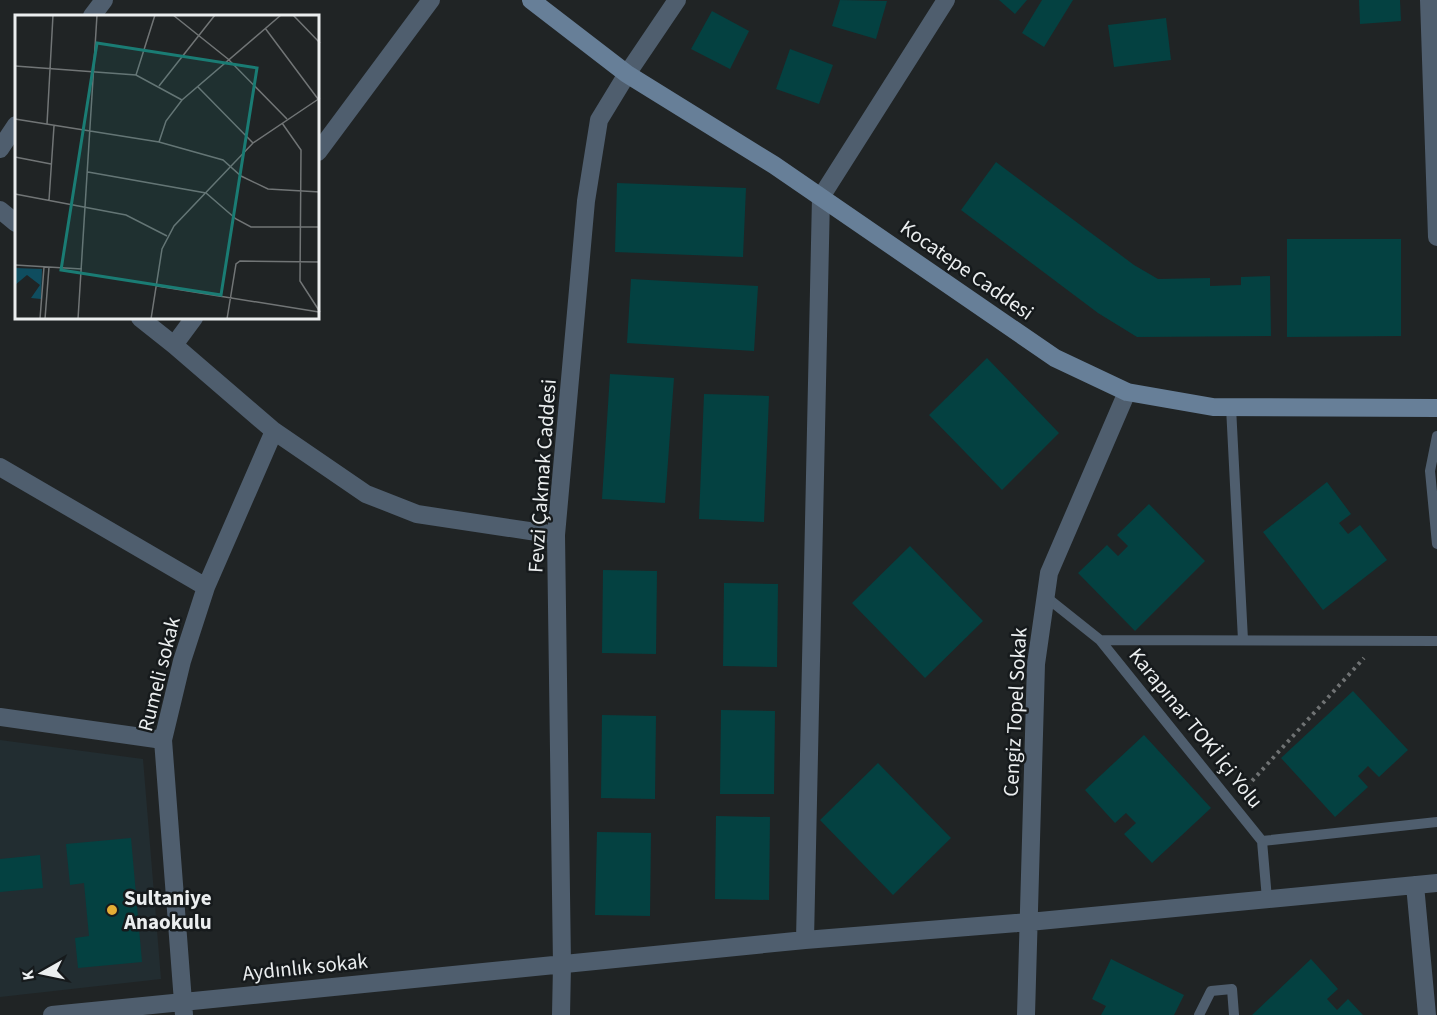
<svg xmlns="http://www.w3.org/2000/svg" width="1437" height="1015" font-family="'Source Sans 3',sans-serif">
	<rect width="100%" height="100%" fill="#202425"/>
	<path fill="#222d31" d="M0 740 143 759 161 979 0 997Z"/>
	<path fill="#044141" d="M840 0 887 1 876 39 832 26Z
		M999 0H1027L1015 14Z
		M1042 0H1073L1044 47 1022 33Z
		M1359 0H1400L1401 21 1360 24Z
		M712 11 749 31 730 69 691 49Z
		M1166 18 1171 60 1114 67 1108 25Z
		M790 49 833 65 819 104 776 89Z
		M996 162 1134 265 1158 279 1210 278V286L1241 285V277L1270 276 1271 336 1137 337 1098 313 961 210Z
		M617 183 746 188 743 257 615 252Z
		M1287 239H1401V336L1287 337Z
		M631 279 758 286 754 351 627 343Z
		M987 358 1059 433 1002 490 929 415Z
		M610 374 674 378 665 503 602 499Z
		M704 394 769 396 764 522 699 519Z
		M1327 482 1351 514 1339 523 1348 534 1360 525 1387 560 1323 610 1263 532Z
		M1149 504 1205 561 1135 631 1078 573 1107 545 1118 556 1128 546 1117 535Z
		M910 546 983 621 925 678 852 603Z
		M603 570 657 571 656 654 602 653Z
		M724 583 778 584 777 667 723 666Z
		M1353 691 1408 750 1379 777 1368 766 1358 776 1368 787 1335 817 1281 758Z
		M721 710 775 711 774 794H720Z
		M602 715 656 716 655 799 601 798Z
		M1144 735 1211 808 1152 863 1124 834 1136 823 1126 813 1115 823 1085 790Z
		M878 763 951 838 893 895 820 820Z
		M716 816 770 817 769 900 715 899Z
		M597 832 651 833 650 916 595 915Z
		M131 838 142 962 78 968 75 938 89 936 84 883 70 885 66 844Z
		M40 855 43 888 0 892V859Z
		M1111 959 1184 995 1174 1015H1101L1106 1006 1092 999Z
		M1311 959 1338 989 1327 999 1337 1010 1348 999 1363 1015H1252Z"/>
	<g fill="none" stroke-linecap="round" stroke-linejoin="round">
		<path stroke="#707374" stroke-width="4" stroke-dasharray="3 4.5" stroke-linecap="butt" d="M1242 792 1364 658"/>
		<path stroke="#4f5e6e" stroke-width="10" d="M1231 407 1243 640
			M1437 436 1430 471 1437 544
			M1046 597 1100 640 1437 641
			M1100 640 1262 841 1267 899
			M1262 841 1437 822
			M1199 1015 1211 991 1232 989 1234 1015"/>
		<path stroke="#4f5e6e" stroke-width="18" d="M1429 0 1437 237
			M92 16 104 0
			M0 149 16 125
			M318 152 431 0
			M0 210 16 223
			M140 318 174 345 274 431 366 494 417 514 556 535
			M174 345 194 318
			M0 467 206 587
			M0 717 163 740
			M1415 885 1427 1015
			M805 940 821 197 946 0
			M52 1015 805 940 1029 922 1437 883
			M184 1015 163 740 182 661 206 587 274 431
			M561 1015 562 965 556 535 586 201 599 120 627 74 677 0
			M1026 1015 1036 664 1049 573 1127 392"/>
		<path stroke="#677f98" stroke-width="18" d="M531 0 627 74 774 165 1055 358 1127 392 1213 407 1437 408"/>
	</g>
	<circle fill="#e5ad35" stroke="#161a1c" stroke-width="2" cx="112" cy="910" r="6"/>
	<g text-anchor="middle" stroke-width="5" stroke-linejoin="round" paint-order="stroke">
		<g font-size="21" fill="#ebeeef" stroke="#161a1c">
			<text transform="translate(967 270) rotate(35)" y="7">Kocatepe Caddesi</text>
			<text transform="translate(542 476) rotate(-86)" y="7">Fevzi Çakmak Caddesi</text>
			<text transform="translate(159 674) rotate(-76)" y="7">Rumeli sokak</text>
			<text transform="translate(1015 712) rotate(-87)" y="7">Cengiz Topel Sokak</text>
			<text transform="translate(1196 728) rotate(51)" y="7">Karapınar TOKİ İçi Yolu</text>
			<text transform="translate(305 967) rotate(-6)" y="7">Aydınlık sokak</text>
		</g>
		<g font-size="21" font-weight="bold" fill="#ebeeef" stroke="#161a1c" text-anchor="start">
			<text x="124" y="905">Sultaniye<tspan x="124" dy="24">Anaokulu</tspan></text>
		</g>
	</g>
	<g transform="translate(15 15)">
		<rect width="304" height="304" fill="#202425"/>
		<path d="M0 253 27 254 26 284 16 283 25 270 12 260 0 270Z" fill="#0f4d5f"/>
		<path fill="none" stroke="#717576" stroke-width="1.5" d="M158 0 213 44 272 104M278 0 305 28M250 13 303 84M0 51 121 60 167 85M121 60 140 0M144 71 200 0M183 72 238 128M0 104 144 127 208 145 226 161 253 174 305 177M267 108 286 135 285 266 305 297M32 109 38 0M144 127 151 106 167 85 266 0M0 142 36 149M73 157 191 178 221 204 236 212H305M0 179 111 200 152 221M34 185 39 111M0 250 67 254M142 271 304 297M25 304 29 252M30 304 34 252M63 304 82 0M136 304 147 234 159 211 238 128 305 83M212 304 221 249 225 246 305 247"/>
		<path fill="#1a7c74" fill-opacity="0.15" stroke="#1a7c74" stroke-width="3" d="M82 28 242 53 206 280 46 255Z"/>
		<rect width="304" height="304" fill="none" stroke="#ebeeef" stroke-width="3"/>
	</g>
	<g transform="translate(42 973) rotate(261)" stroke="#161a1c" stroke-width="4.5" paint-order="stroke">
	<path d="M0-4.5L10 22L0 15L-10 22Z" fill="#ebeeef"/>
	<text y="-9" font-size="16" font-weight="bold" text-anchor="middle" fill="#ebeeef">K</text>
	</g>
</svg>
